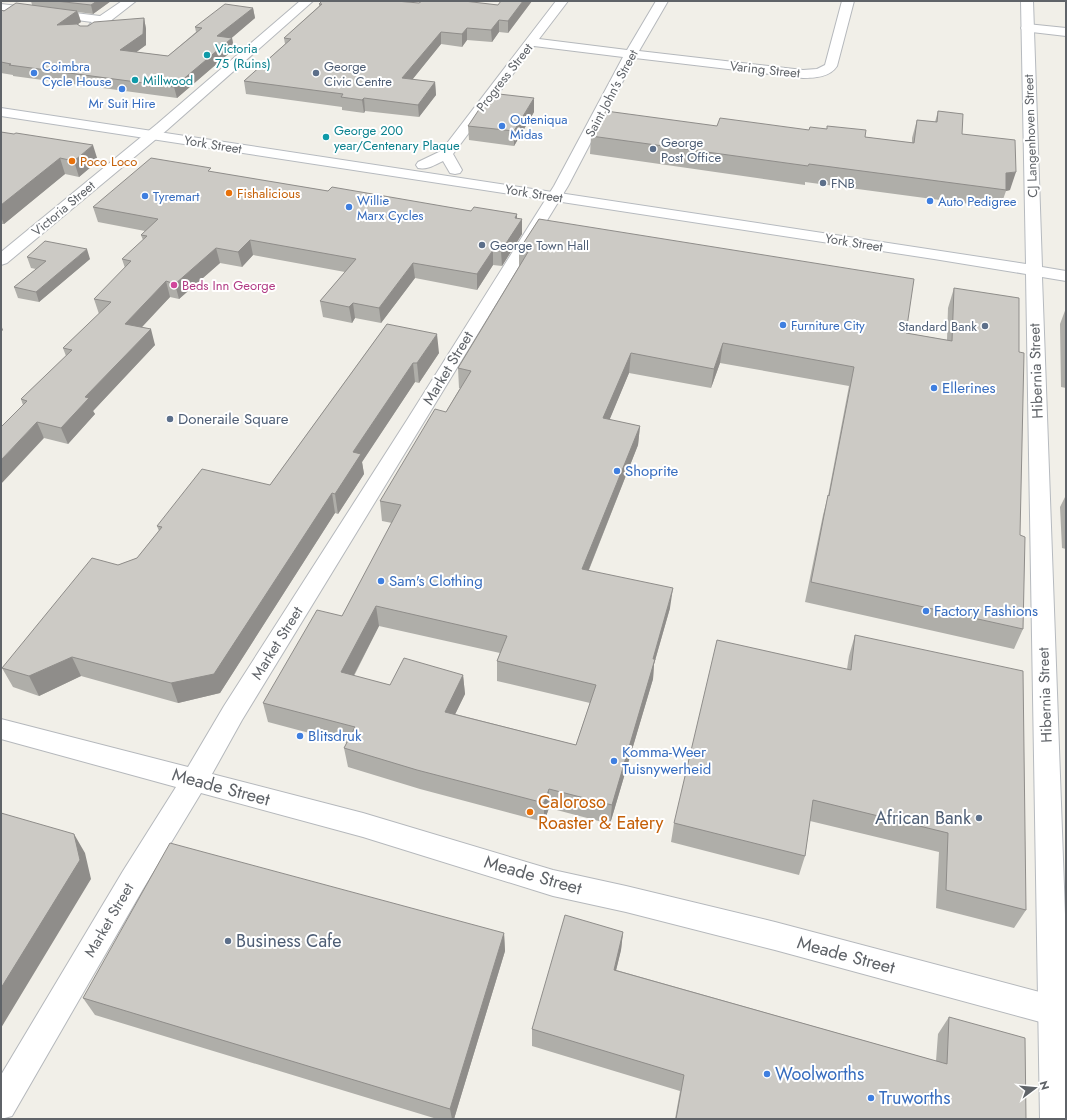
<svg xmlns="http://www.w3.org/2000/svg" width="1067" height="1120" font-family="Jost,sans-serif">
	<rect width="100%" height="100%" fill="#f1efe8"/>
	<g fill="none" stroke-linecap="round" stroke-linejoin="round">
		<g stroke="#b5b8bc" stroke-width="2">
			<path id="street" d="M122 1H136L95 33H87L85 30 92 22 1 10V4L100 16Z
				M300 1H313L167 130 7 263 1 265V252L157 124Z
				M556 1H568L539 39 627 50 656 1H668L639 51 803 70 817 69 825 65 842 1H854L837 66C830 77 815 78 803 78L635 58 568 186 242 720 212 774 363 813 553 870 626 886 775 922 1066 999V1029L775 950 626 912 553 896 363 837 201 793 143 889 12 1116 1 1119V1075L123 871 176 787 1 739V719L188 767 224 706 407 420 554 186 623 57 534 46 453 154 462 170 460 173 455 174 450 173 443 161C435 165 427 170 418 168L416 165 418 162 441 151Z
				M1027 24 1066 28V36L1023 31 1021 28 1023 25Z"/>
		</g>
		<g stroke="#b6babf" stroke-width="2">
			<path id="secondary" d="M1021 1H1033L1042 267 1066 271V281L1042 277 1066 942V1119H1040L1026 274 934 259 1 116V108L1026 264Z"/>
		</g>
		<use href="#street" fill="#fff" fill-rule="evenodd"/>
		<use href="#secondary" fill="#fff" fill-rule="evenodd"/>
	</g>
	<path fill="#afaea9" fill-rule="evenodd" d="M31 1H111L93 14 78 12 81 22 78 24 80 26H88L144 18 146 29V45L136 52 168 56 196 32 195 27 253 8 255 18 231 38H232L234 49 177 98 13 76V75L1 73V10L4 11 32 5Z
		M501 1H532L508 33 499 32 492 42 467 40 462 47 441 44 412 80 435 82 436 95 419 117 365 111 364 113 342 110V107L246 94 244 81 285 44 284 38 319 6V4L419 3 498 5Z
		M938 111 962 134 1010 190 1006 191 1000 208 805 182V185L590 154 591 136 717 126 809 130 827 129 865 137 912 143V138L917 120 935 122Z
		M534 112 514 146 469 140 468 126Z
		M1 132 98 161 79 177 65 174 4 224H1Z
		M212 172 328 191 471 211 517 214V219L522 234 502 266 493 265 477 290 415 278 381 323 355 318 352 323 323 317 320 301 345 272 253 255 242 267 220 263 179 299 170 297 141 327 155 345 93 411 95 414 68 444 44 438 23 405 21 399 66 356 63 348 99 314 94 299 125 268 122 259 143 240 141 235 145 231 98 222 93 207Z
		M539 219 906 333 947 340 948 308 954 288 1020 535 1023 629 1014 649 805 602 823 515 828 496 849 386 720 363 711 388 629 373 609 420 640 426 638 445 589 570 670 608 654 664 653 679 610 824 549 808 544 822 420 789 348 767 344 748 347 743 268 722 263 703 342 616 392 523 382 521 380 501 446 412 460 388H459L458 368 519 267V250ZM379 626 500 653 497 661V681L590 703 576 745 455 714 465 694 463 675 390 685 354 676Z
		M27 257 90 259 39 302 18 298 14 287 36 269 31 268Z
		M1066 308V388L1061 387 1060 324Z
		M387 324 439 353 419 383 415 382 362 462 364 474 338 514 335 513 220 693 178 703 81 676 39 696 13 687 2 668 118 565 137 558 159 531 157 526 270 485Z
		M1066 495V549L1062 548 1060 507Z
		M855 635 1026 910 1014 928 936 908 939 852 810 821 805 856 799 875 671 842 674 823 847 669 849 656Z
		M623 932 621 950 616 970 936 1061 938 1034 949 1017 1026 1119H675L680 1091 532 1046V1029Z
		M504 933 505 951 454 1119H437L95 1015 83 998Z"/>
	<path fill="#8f8d8a" d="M97 1H111L93 14 91 5Z
		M523 1H532L508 33V21Z
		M253 8 255 18 220 48 217 36Z
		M77 11 81 22 60 36 57 25Z
		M144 18 146 29V45L123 62 120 50Z
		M499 20V32L492 42 491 30Z
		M467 28V40L462 47V34Z
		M441 32V44L403 91 402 78Z
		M232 38 234 49 177 98 174 87Z
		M435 82 436 95 419 117 418 105Z
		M364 98 365 111 364 113 362 100Z
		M534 98V112L514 146V131Z
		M93 145 98 161 79 177 74 161Z
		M60 158 65 174 4 224 1 217V205Z
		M1016 172 1010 190 1006 191V173Z
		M517 214V226L522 219V234L502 266 501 251 515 218Z
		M250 240 253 255 242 267 238 252Z
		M216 248 220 263 179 299 175 284Z
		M87 249 90 259 39 302 36 292Z
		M493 250V265L477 290V274Z
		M413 263 415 278 381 323 379 308Z
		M166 281 170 297 130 340 125 324Z
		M353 303 355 318 352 323 349 307Z
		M1 325 3 330 1 332Z
		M151 329 155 345 93 411 95 414 68 444 61 428 85 397Z
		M437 334 439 353 419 383 417 363Z
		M723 343 720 363 711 388 714 369Z
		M631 353 629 373 602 438 603 418Z
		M413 363 415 382 362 462 364 474 338 514 335 494 353 452Z
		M37 422 44 438 1 484V460Z
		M640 426 638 445 581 589 582 569Z
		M332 493 335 513 220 693 178 703 171 683Z
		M673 588 670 608 654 664 653 679 610 824 612 805Z
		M376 606 379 626 345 692 341 672Z
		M72 657 81 676 39 696 29 676Z
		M463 675 465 694 447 731 445 712Z
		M549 789V808L544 822V803Z
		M74 834 85 853 91 879 1 1028V988Z
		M623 932 621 950 612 987 614 970Z
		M504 933 505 951 454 1119H452L450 1109Z"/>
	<path fill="#cccac5" stroke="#8f8d8a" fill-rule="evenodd" d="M56 1H97L91 5Z
		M322 1H396L419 3 422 1H464L498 5 501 1H523L508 21 499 20 491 30 467 28 462 34 441 32 402 78 435 82 418 105 364 98 362 100 341 97 343 94 244 81 291 39 284 38 322 4H319Z
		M16 3 77 11 57 25 77 24 80 26H88L94 22 144 18 143 34 120 50 168 56 202 28 195 27 225 4 253 8 217 36 232 38 174 87 9 65 11 64 1 62V10L4 11Z
		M490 93 534 98 514 131 468 126Z
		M606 111 717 126 720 118 809 130 810 127 827 129V126L866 130 865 137 914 143 917 120 937 122 938 111 963 114 962 134 1015 140 1016 172 1006 173V190L809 164 808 166 591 136Z
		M1 132 14 134 16 133 93 145 74 161 60 158 1 205Z
		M151 158 211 168 208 171 328 191 332 187 471 211 474 207 517 214 515 218 522 219 501 251 493 250 477 274 413 263 379 308 353 303 349 307 320 301 356 259 250 240 238 252 216 248 175 284 166 281 125 324 151 329 85 397 89 398 61 428 37 422 1 460V427L27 401 21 399 72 350 63 348 111 302 94 299 131 261 122 259 147 236 141 235 158 219 93 207Z
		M539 219 914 279 906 333 952 341 954 288 1019 298V352L1024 353 1020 535 1025 537 1023 629 811 582 828 495 829 496 854 367 723 343 714 369 631 353 603 418 640 426 582 569 673 588 653 659H655L612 805 549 789 544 803 417 770 344 748 355 727 263 703 317 610 342 616 401 505 380 501 435 409 446 412 471 371 458 368 528 252 519 250ZM376 606 507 636 497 661 596 685 576 745 445 712 463 675 404 658 390 685 341 672Z
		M45 241 87 249 36 292 14 287 46 261 27 257Z
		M387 324 437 334 417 363H413L353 452 361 454 335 494 332 493 214 674 171 683 72 657 29 676 2 668 92 558 118 565 137 558 162 527 157 526 202 469 270 485Z
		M855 635 1023 671 1026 910 946 890 948 833 813 800 805 856 674 823 717 640 851 670Z
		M1 813 74 834 80 860 1 988Z
		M170 843 504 933 450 1109 83 998Z
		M565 915 623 932 614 970 947 1064 949 1017 1025 1038 1026 1119H676L684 1075 532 1029Z"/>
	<g fill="#0f9aa8" stroke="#fff" stroke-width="1.5">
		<circle cx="207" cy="55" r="4"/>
		<circle cx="135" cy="80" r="4"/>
		<circle cx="326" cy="137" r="4"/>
	</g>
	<g fill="#3f7fe0" stroke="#fff" stroke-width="1.5">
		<circle cx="34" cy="73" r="4"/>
		<circle cx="122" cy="89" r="4"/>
		<circle cx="502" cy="126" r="4"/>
		<circle cx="145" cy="196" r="4"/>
		<circle cx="930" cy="201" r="4"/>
		<circle cx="349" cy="207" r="4"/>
		<circle cx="783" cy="325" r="4"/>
		<circle cx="934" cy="388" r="4"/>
		<circle cx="617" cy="471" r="4"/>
		<circle cx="381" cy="581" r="4"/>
		<circle cx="926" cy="611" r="4"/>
		<circle cx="300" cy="736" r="4"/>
		<circle cx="614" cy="761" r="4"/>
		<circle cx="767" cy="1074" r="4"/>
		<circle cx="871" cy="1098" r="4"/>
	</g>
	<g fill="#5c6f8a" stroke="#fff" stroke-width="1.5">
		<circle cx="316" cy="73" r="4"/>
		<circle cx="653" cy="149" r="4"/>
		<circle cx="823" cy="183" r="4"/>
		<circle cx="482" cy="245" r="4"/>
		<circle cx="985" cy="326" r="4"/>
		<circle cx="170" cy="419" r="4"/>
		<circle cx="979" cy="818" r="4"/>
		<circle cx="228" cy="941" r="4"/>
	</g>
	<g fill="#e8710a" stroke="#fff" stroke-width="1.5">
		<circle cx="72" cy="161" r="4"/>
		<circle cx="229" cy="193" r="4"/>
		<circle cx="530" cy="812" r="4"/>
	</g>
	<circle fill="#d1479c" stroke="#fff" stroke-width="1.5" cx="174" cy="285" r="4"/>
	<g text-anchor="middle" stroke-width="4" stroke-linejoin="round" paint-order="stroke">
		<g font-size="13" fill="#0d838f" stroke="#fff" text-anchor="start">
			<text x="215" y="53">Victoria<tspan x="215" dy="15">75 (Ruins)</tspan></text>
			<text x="143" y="85">Millwood</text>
			<text x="334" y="135">George 200<tspan x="334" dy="15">year/Centenary Plaque</tspan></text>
		</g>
		<g font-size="13" fill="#366cbe" stroke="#fff" text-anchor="start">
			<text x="42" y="71">Coimbra<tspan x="42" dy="15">Cycle House</tspan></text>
			<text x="122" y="108" text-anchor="middle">Mr Suit Hire</text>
			<text x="510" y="124">Outeniqua<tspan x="510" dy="15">Midas</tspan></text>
			<text x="153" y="201">Tyremart</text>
			<text x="357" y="205">Willie<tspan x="357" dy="15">Marx Cycles</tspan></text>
			<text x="938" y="206">Auto Pedigree</text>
			<text x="791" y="330">Furniture City</text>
		</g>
		<g font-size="13" fill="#4e5e75" stroke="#fff" text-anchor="start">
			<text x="324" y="71">George<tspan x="324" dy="15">Civic Centre</tspan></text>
			<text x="661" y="147">George<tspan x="661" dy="15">Post Office</tspan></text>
			<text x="831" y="188">FNB</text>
			<text x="490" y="250">George Town Hall</text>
			<text x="977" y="331" text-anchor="end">Standard Bank</text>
		</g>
		<g font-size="13" fill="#5f6368" stroke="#fff">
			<text transform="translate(765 69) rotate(6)" y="5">Varing Street</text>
			<text transform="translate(504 77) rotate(-52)" y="5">Progress Street</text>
			<text transform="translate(611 93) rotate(-62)" y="5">Saint John's Street</text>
			<text transform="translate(1030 136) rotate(-92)" y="5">CJ Langenhoven Street</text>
			<text transform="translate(213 144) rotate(9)" y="5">York Street</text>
			<text transform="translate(534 193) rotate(9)" y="5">York Street</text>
			<text transform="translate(63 208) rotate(-40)" y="5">Victoria Street</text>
			<text transform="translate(854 242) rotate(9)" y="5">York Street</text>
		</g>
		<g font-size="13" fill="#c56008" stroke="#fff" text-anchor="start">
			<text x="80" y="166">Poco Loco</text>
			<text x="237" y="198">Fishalicious</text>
		</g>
		<g font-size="13" fill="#b23c85" stroke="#fff" text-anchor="start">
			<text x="182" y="290">Beds Inn George</text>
		</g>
		<g font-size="15" fill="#5f6368" stroke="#fff">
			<text transform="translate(448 368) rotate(-59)" y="5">Market Street</text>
			<text transform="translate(1036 371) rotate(-92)" y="5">Hibernia Street</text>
			<text transform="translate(277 643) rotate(-58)" y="5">Market Street</text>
			<text transform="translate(1045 695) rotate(-92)" y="5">Hibernia Street</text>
			<text transform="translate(109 920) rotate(-60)" y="5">Market Street</text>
		</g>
		<g font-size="15" fill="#366cbe" stroke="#fff" text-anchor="start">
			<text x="942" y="393">Ellerines</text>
			<text x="625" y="476">Shoprite</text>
			<text x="389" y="586">Sam's Clothing</text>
			<text x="934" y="616">Factory Fashions</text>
			<text x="308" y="741">Blitsdruk</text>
			<text x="622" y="757">Komma-Weer<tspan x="622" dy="17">Tuisnywerheid</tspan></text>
		</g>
		<g font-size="15" fill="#4e5e75" stroke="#fff" text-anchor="start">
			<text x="178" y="424">Doneraile Square</text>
		</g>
		<g font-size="18" fill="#5f6368" stroke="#fff">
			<text transform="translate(221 787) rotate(15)" y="6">Meade Street</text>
			<text transform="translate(533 875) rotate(16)" y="6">Meade Street</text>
			<text transform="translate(846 955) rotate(15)" y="6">Meade Street</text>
		</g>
		<g font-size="18" fill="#c56008" stroke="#fff" text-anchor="start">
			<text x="538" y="808">Caloroso<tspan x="538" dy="21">Roaster &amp; Eatery</tspan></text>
		</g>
		<g font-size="18" fill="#4e5e75" stroke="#fff" text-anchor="end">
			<text x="971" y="824">African Bank</text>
			<text x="236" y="947" text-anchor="start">Business Cafe</text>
		</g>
		<g font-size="18" fill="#366cbe" stroke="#fff" text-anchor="start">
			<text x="775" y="1080">Woolworths</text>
			<text x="879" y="1104">Truworths</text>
		</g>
	</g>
	<rect width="1067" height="1120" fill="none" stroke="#5f6368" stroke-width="4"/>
	<g transform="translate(1035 1088) rotate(74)" stroke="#ffffff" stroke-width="3" paint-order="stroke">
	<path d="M0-3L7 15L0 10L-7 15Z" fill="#5f6368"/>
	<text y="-6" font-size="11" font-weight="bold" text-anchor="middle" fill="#5f6368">N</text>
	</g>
</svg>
